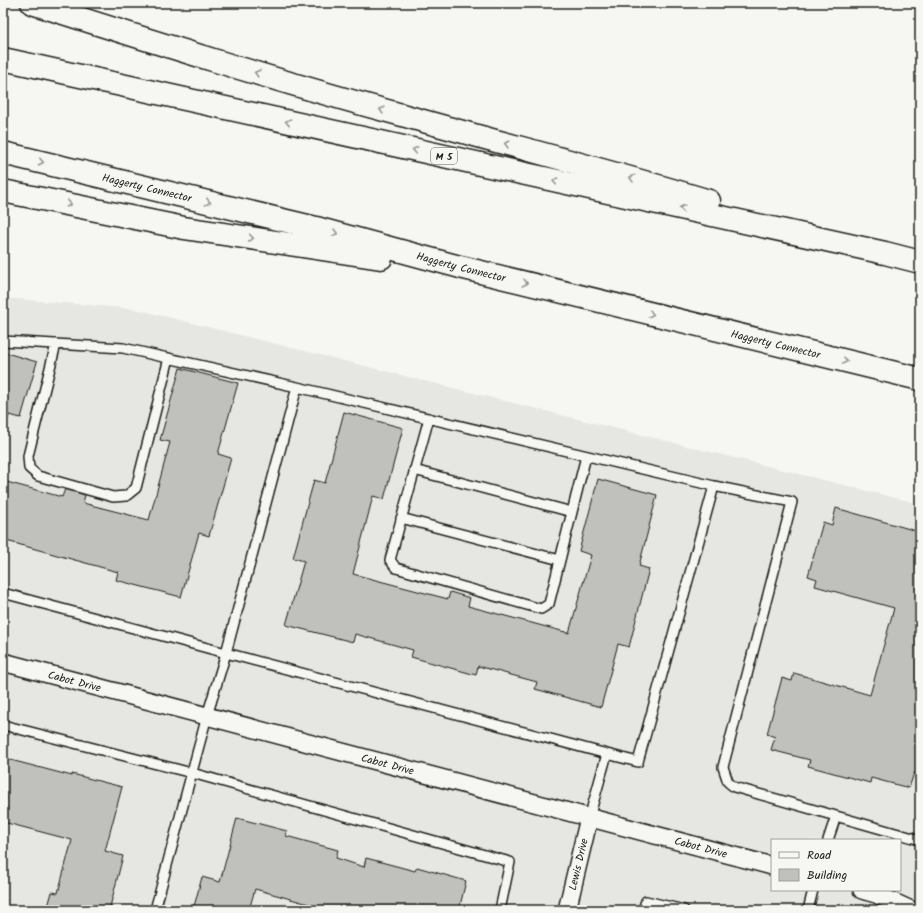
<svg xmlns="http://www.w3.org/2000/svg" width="923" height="913" font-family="Kalam,sans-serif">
	<rect width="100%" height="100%" fill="#f6f6f2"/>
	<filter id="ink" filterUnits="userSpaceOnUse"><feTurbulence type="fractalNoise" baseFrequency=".025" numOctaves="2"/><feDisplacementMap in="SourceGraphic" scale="8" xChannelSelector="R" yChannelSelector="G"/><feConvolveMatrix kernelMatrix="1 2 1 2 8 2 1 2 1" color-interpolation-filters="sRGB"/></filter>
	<g filter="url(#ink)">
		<path fill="#e6e6e2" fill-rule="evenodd" d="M3 298 135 309 920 504V910H3ZM772 840H900V890H772Z"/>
		<path fill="#c0c0bd" stroke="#1c1c1c" d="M3 352 37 362 21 418 9 415 3 437Z
			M180 368 238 383 218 454 231 458 209 536 199 533 181 597 116 580 118 572 3 540V481L62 497 65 489 85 495 83 503 149 520 170 442 160 440Z
			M344 412 403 428 384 499 373 496 353 574 448 599 450 592 470 598 468 606 569 633 591 555 579 551 598 479 657 495 639 566 649 569 629 647 618 644 601 707 535 689 537 682 478 666 476 675 411 657 413 650 355 634 353 642 286 625 304 561 293 558 314 480 325 483Z
			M836 508 920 532V775L914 773 909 788 871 778 870 783 808 766 810 760 771 750 775 737 767 734 782 678 792 681 794 673 870 695 894 608 815 586 817 579 808 576 823 522 832 525Z
			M3 758 72 776V774L122 787 105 851 123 856 110 907 114 908 113 910H47L52 892 58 893 72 840 3 822Z
			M237 818 287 831 286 836 338 850 336 858 364 867 366 858 415 871 417 867 466 881 459 910H330L255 889 249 910H193L202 877 220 882Z"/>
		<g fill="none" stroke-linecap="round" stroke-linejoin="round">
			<g stroke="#1c1c1c" stroke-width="12">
				<path id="service" d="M3 341 123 348 297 387
					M56 344 28 456 29 468 38 476 113 497 126 496 136 488 169 358
					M429 418 390 560 396 568 541 609 549 604 586 456
					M414 470 572 512
					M714 486 792 502 723 767 728 782 734 787 920 840
					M401 518 560 560
					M3 593 226 653 297 387 714 486 638 762 607 754
					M3 725 192 773 510 862 500 910
					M828 840 836 816
					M155 910 207 716 226 653 607 754 589 818
					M643 910 646 901 684 910
					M808 910 813 890"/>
			</g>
			<g stroke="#1c1c1c" stroke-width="20">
				<g id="minor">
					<path id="s1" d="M3 662 772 866"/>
					<path d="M862 890 876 894 911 910"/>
					<path id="s2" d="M567 910 589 818"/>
				</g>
			</g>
			<g stroke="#1c1c1c" stroke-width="25">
				<g id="motorway">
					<path d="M32 3C154 42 277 81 402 115 504 144 607 170 709 201"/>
					<path d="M3 59 885 253 920 262"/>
					<path id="s3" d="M3 153 320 229 460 267 920 379"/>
					<path d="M3 191 184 228 381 258"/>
				</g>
			</g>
			<use href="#service" stroke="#f6f6f2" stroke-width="9"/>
			<use href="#minor" stroke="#f6f6f2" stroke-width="17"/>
			<use href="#motorway" stroke="#f6f6f2" stroke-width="22"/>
		</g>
		<defs><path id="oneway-chevron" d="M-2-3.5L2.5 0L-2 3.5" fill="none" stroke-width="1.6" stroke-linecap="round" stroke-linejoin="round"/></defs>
		<g stroke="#949492">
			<use href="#oneway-chevron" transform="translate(257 73) rotate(-164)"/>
			<use href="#oneway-chevron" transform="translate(382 110) rotate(-164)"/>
			<use href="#oneway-chevron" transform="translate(288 122) rotate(-168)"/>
			<use href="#oneway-chevron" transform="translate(507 144) rotate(-165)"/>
			<use href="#oneway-chevron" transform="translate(415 150) rotate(-168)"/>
			<use href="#oneway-chevron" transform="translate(41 162) rotate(13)"/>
			<use href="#oneway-chevron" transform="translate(632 178) rotate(-165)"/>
			<use href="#oneway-chevron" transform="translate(555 181) rotate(-168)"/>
			<use href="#oneway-chevron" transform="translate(208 202) rotate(13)"/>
			<use href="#oneway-chevron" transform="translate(69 204) rotate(12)"/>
			<use href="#oneway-chevron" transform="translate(682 208) rotate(-168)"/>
			<use href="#oneway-chevron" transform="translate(335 233) rotate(15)"/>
			<use href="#oneway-chevron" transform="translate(251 238) rotate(9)"/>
			<use href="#oneway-chevron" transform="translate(525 283) rotate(14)"/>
			<use href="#oneway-chevron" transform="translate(651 314) rotate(14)"/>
			<use href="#oneway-chevron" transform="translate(845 361) rotate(14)"/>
		</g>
	</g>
	<g text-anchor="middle" stroke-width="3" stroke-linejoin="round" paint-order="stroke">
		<rect fill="#f6f6f2" stroke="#5d5d5c" stroke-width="1" x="431" y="148" width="26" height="16" rx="3"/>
		<g font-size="10" font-weight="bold" fill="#1c1c1c">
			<text x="444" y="160">M 5</text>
		</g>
		<g font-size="11" fill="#1c1c1c" stroke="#f6f6f2">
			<text dy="4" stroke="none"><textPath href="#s3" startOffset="148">Haggerty Connector</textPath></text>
			<text dy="4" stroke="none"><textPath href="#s3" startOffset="472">Haggerty Connector</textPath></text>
			<text dy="4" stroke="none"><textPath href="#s3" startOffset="796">Haggerty Connector</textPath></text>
			<text dy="4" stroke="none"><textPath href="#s1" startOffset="74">Cabot Drive</textPath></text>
			<text dy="4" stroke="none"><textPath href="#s1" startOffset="398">Cabot Drive</textPath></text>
			<text dy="4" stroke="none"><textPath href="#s1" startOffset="722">Cabot Drive</textPath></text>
			<text dy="4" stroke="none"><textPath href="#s2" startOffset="47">Lewis Drive</textPath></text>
		</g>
	</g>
	<rect width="923" height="913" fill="none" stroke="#f6f6f2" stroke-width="16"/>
	<rect x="8" y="8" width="907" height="897" fill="none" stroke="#1c1c1c" stroke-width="1.5" filter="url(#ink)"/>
	<rect x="771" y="839" width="130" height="52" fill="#f6f6f2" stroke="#9f9f9c"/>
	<rect x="779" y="852" width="20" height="6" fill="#f6f6f2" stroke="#9f9f9c"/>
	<text x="807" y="859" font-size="12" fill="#1c1c1c">Road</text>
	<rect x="779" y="869" width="20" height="12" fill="#c0c0bd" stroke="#9f9f9c"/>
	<text x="807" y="879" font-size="12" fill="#1c1c1c">Building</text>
</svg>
